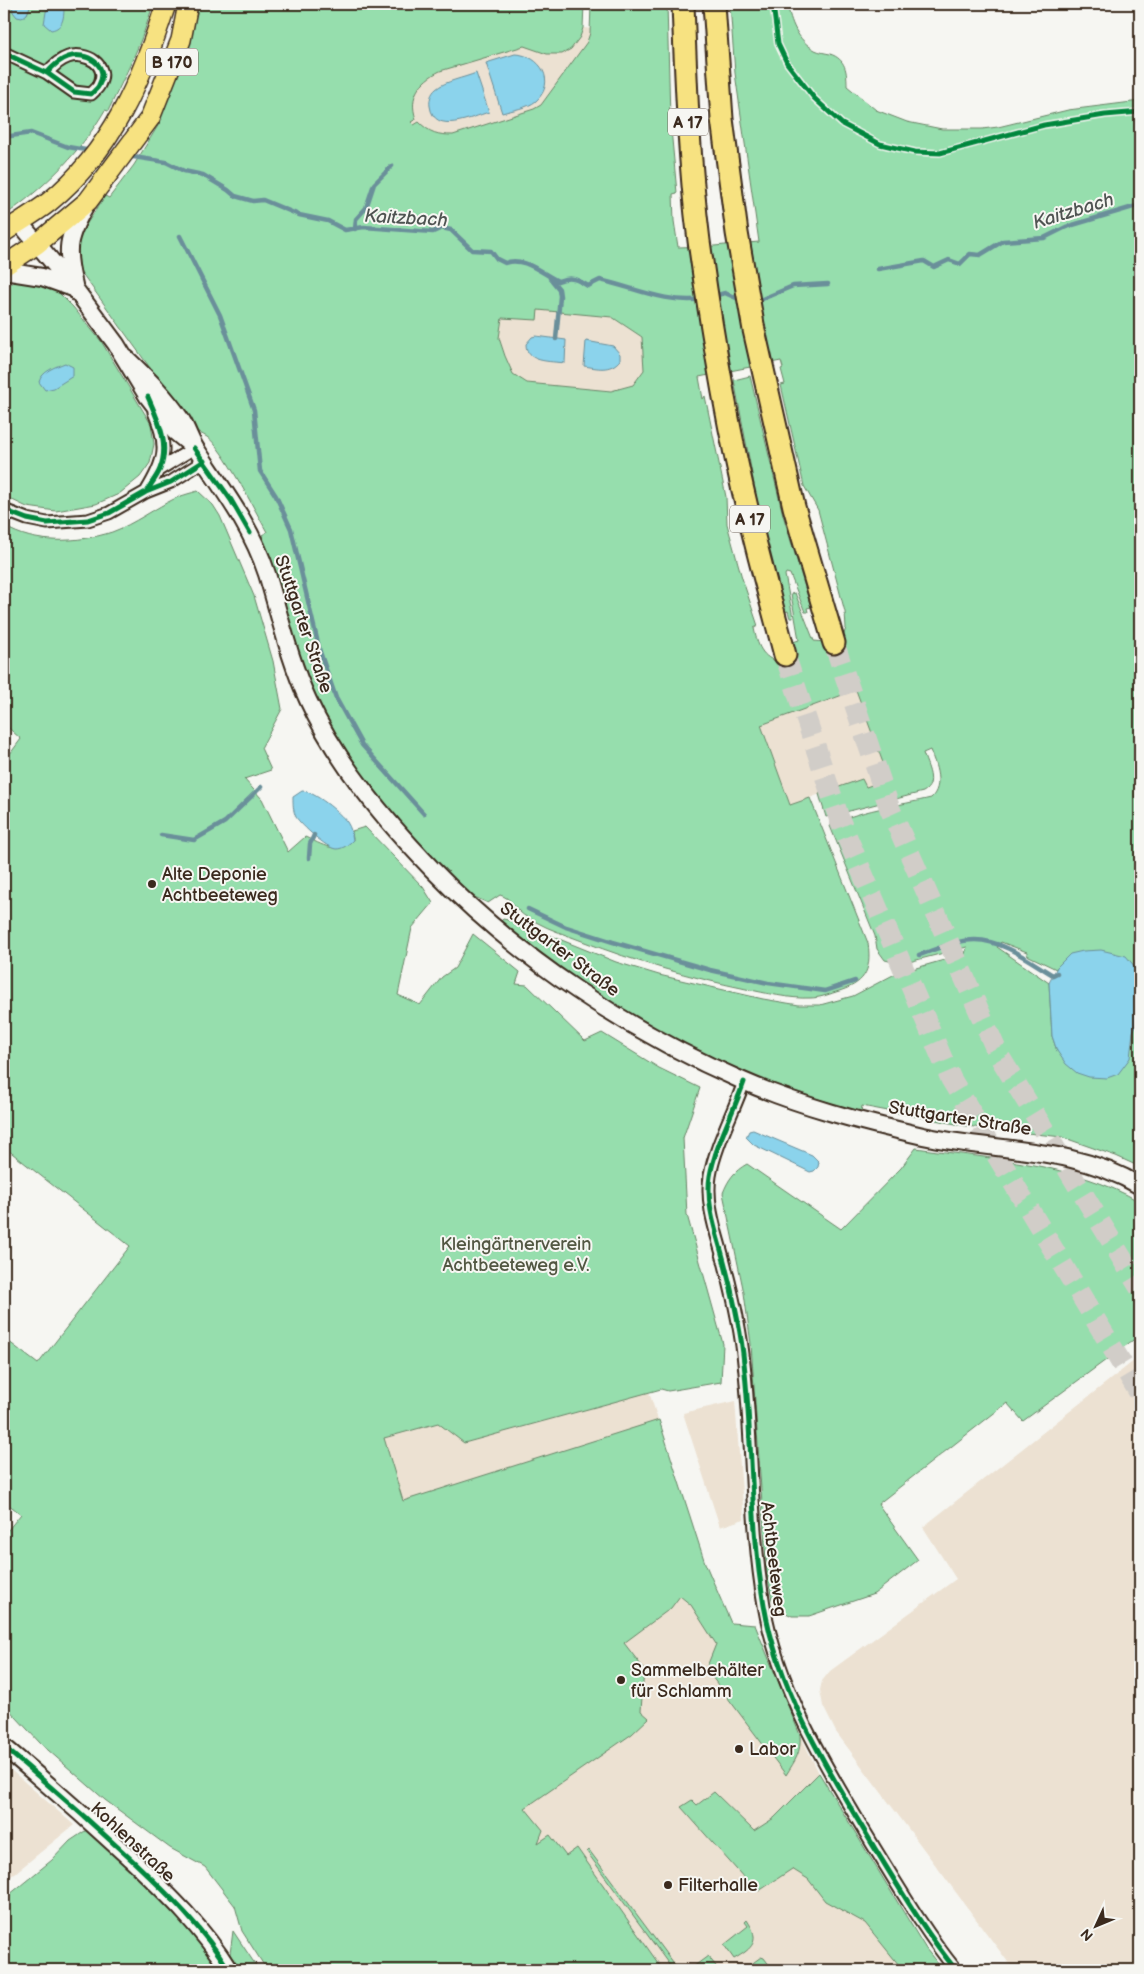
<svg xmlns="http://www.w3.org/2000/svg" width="1144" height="1974" font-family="'Balsamiq Sans',sans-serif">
	<rect width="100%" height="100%" fill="#f6f6f2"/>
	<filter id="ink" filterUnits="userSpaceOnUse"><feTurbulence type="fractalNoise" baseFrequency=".02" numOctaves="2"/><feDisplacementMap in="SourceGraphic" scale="10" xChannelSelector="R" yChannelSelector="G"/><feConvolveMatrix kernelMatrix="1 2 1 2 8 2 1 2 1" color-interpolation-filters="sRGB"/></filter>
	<g filter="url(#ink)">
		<path fill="#ece1d2" d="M569 26 607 31 567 98 450 143 407 137 406 114 419 68Z
			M537 309 612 317 642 337 644 370 633 385 611 391 527 383 513 374 505 356 499 338 502 318 536 319Z
			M857 690 889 779 866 788 862 779 790 805 761 725Z
			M1140 1356V1970H1014L836 1732 823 1706 820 1690 822 1681 830 1671 956 1579 923 1527Z
			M649 1392 705 1563 731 1623 755 1625 800 1735 819 1773 926 1949 943 1970H278L384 1438 438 1423 465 1443Z
			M735 1401 744 1519 720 1527 683 1413Z
			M4 1764 74 1825 4 1882Z"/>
		<path fill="#96dead" stroke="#688466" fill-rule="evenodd" d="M4 4H12L27 14 31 4H50L46 12 63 4H153C143 41 125 76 108 111L105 110C80 153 44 188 4 216Z
			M197 4H584L583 28 580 37 571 49 562 54H547L524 46 440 71C420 81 408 96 416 119L411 122 414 125 419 122C430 133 438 135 453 135L534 109 541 105 587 42 590 33 591 4H667L670 118 677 193 673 194 674 221 678 247 714 246 759 242 735 73 730 4H787C791 22 797 40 815 50 819 52 825 53 830 54 846 59 847 72 847 86L876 110 907 122 942 129H982L998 127 1068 110 1140 101V973L1130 961 1057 967 1056 969 1027 955V952L1001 942 997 947 1049 983 1052 1036 1057 1051 1133 1044V1032L1140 1016V1167L1116 1156 1062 1137 966 1126 862 1106 861 1113 761 1080 664 1034 585 987 500 922 503 919 517 922 616 962 659 975 763 999 799 1005H820L853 996 895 974 965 954 967 947 901 964 885 960 877 949 875 936 830 826C853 811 902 805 931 798 944 786 936 765 930 750L923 753C927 766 938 784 923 792L826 817 819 794 862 779 866 787 889 779 856 690 761 725 790 805 810 798 868 943C872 972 864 984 836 992 827 995 819 998 810 998 789 999 766 993 746 989 689 977 636 962 582 941 567 935 550 930 536 922 531 920 524 916 520 912 512 905 512 899 500 895L488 903 470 895 426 852 389 811 365 779 337 738 313 697 286 617 279 582 262 535 267 532C257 514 222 446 207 437 202 434 199 433 194 429L81 272 74 254V243L105 196 109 198 134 165 162 119 159 116C177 80 190 44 197 4ZM538 310 612 317 642 337 644 370 633 385 611 391 527 383 513 374 505 356 499 338 502 318 537 320ZM781 361 783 368 781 369 785 384 781 385 804 486 818 510 845 612 846 628 843 637 825 642 814 641 795 593 791 594 799 640 793 642 791 652 780 662C762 659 757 644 754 628L758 626 742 578 727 524 726 497 705 396 703 399 699 377Z
			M20 280 40 282 55 289 73 307 101 341 151 424 154 444 150 463 140 477 119 494 96 504 56 511 27 507 4 496V286Z
			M750 376 783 515 811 607 807 608 808 612H805L790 574 786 573 785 575 793 618H790L788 611 784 612 763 531 734 380Z
			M198 491 213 505 220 516 254 596 273 661 282 709 261 748 271 770 244 779 262 799 288 852 305 837C322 844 337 856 353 840L352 831 365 827 423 887 433 903 412 928 398 995 420 1005 442 977 455 968 473 934 520 972 516 984 527 985 585 1041 602 1033 659 1068 700 1088 683 1138 687 1215 723 1344 721 1382 668 1391 661 1389 464 1443 438 1423 384 1438 403 1501 659 1420 705 1563 731 1623 755 1625 800 1735C801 1753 796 1759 786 1775L706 1669 716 1644 691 1605 680 1596 671 1608 624 1643 644 1669 641 1711 649 1718 632 1734 525 1808 543 1830 538 1843 550 1835 566 1856 577 1848 663 1970H267L242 1931 235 1906 205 1867 170 1848 105 1800 40 1743 4 1704V1535L21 1514 4 1501V1338L38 1364 130 1246 8 1150 4 1154V940L9 896 4 891V762L21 739 4 724V526C35 545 78 543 112 532 134 524 155 508 176 498 183 495 191 493 198 491Z
			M916 1148C991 1159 1073 1163 1140 1202V1335L1023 1421 1007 1403 878 1504 918 1560 874 1594 809 1616H792L780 1610 772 1599 767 1575 751 1344 744 1293 723 1193C728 1180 734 1171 747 1164L841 1229 901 1168Z
			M819 1773 926 1949 943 1970H903L865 1923 825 1901 808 1879 792 1869 759 1891 753 1888 681 1807 692 1800 697 1805 714 1792 754 1831 774 1818Z
			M88 1829C136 1873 184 1915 220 1970H4V1899L52 1860 70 1841Z
			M589 1850 678 1970H673L587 1852Z
			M747 1920C761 1941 753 1948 734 1959L724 1945 748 1926 745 1922Z
			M233 1931 259 1970H240L230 1954Z
			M708 1956 719 1970H689Z
			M761 1957 764 1958 773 1970H743Z"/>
		<path fill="#8bd3ec" stroke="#6b8f9a" d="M12 4H31L27 14 22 18 17 17 13 12Z
			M50 4 64 5C64 16 64 28 51 30L44 24 46 12Z
			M515 54C541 55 557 82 536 101 528 108 512 110 502 113L486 63Z
			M476 73 489 112C472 117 434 136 430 106 429 100 431 93 436 89 445 81 464 78 476 73Z
			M536 336 566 340 565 363C550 361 526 363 526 344L532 337Z
			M586 341 613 346 620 354V360C610 372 597 368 584 366Z
			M65 363 73 367V376L54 388 45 390 39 382C42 371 55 367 65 363Z
			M302 791C314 791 339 812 347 822 351 828 352 834 353 840 348 845 343 849 336 849 326 848 301 825 296 817 293 811 293 804 293 797Z
			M1101 950 1126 956 1140 973V1016L1133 1032 1130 1058 1118 1074 1107 1078 1089 1077 1077 1073 1066 1064 1057 1051 1052 1036 1049 983 1057 967 1070 954 1083 951Z
			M753 1130 812 1155 819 1162 818 1167 814 1171 810 1172 754 1145 746 1137 749 1131Z"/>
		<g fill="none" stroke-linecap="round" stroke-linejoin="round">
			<path stroke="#6b8f9a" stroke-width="4.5" d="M4 137 31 133 68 147 92 151
				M127 156 166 162 184 171 203 175 228 190 235 196 253 201 263 200 299 215 328 221 345 230 364 227 433 232 442 228 451 230 472 250 491 251 497 259 505 263C524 256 541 273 558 281 571 276 577 279 588 286L600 280C635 288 666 304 703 299
				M355 229 356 219 366 208 374 184 392 166
				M180 236 220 315 254 410 260 471 276 496 291 529 320 652 336 698 362 745 424 814
				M878 269 924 261 934 267 949 260 960 264 970 254 980 255 1003 241 1044 238 1066 227 1140 205
				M550 278 559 289 560 296 556 339
				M713 296 725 293 743 301
				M755 302 793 286 828 284
				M161 835 194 840 225 822 261 787
				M309 858 310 844 314 835
				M528 909 566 927 613 942 710 970 768 983 825 991 855 981
				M919 955C937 949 956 940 975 940 1003 940 1031 962 1053 975L1057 973"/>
			<path stroke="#d1cdc8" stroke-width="21" stroke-dasharray="21 11" stroke-linecap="butt" d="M834 643 890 809 998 1054 1140 1288
				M785 655 840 821 951 1079 1140 1394"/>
			<g stroke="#3b2a1e" stroke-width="15">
				<path id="street" d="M4 53 47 73 74 92 91 94C94 91 98 88 99 85 110 65 86 51 68 57 59 60 53 66 47 73
					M160 469 194 448
					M146 492C165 461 169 447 154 412
					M4 510 27 519 47 523 88 520 109 513 146 492 171 482 204 461
					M744 1082C734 1111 715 1146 710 1176 705 1207 719 1239 726 1269 734 1300 741 1331 744 1363 753 1443 750 1525 764 1605 779 1693 829 1772 874 1847 900 1889 925 1932 956 1970"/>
			</g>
			<g stroke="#3b2a1e" stroke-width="20">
				<path id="secondary" d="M19 222 75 289 116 344 148 397 174 431 191 445
					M4 271 42 277 73 288
					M74 285C65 249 67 238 85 206
					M126 358C147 378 166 397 182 421 188 431 191 443 198 452 224 491 252 528 267 574 280 616 289 659 308 700 337 763 384 819 432 869 519 959 628 1031 743 1081 800 1106 862 1122 923 1136 997 1152 1074 1146 1140 1186
					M4 1747C48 1784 91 1822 133 1861 169 1895 203 1928 229 1970"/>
			</g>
			<g stroke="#3b2a1e" stroke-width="22">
				<path id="primary" d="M4 232C19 222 35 213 49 202 112 151 142 79 166 4
					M4 266 37 244 88 201 150 118 181 40 188 4"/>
			</g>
			<g stroke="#3b2a1e" stroke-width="25">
				<path id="highway" d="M683 4C686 83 689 162 699 241 712 334 727 426 749 516 760 563 773 609 785 655
					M714 4 722 119 737 233 754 330 794 507 834 643"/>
			</g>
			<use href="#street" stroke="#f6f6f2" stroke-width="11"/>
			<use href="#secondary" stroke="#f6f6f2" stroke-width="16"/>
			<use href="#primary" stroke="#f7e281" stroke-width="19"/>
			<use href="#highway" stroke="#f7e281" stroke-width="21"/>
			<g stroke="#f6f6f2" stroke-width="8">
				<path id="cycleway" d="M773 4 778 44 787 63 814 98 842 124 880 144 915 152 940 153 1044 125 1105 115 1140 112
					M4 53 47 73 74 92 91 94C94 91 98 88 99 85 110 65 86 51 68 57 59 60 53 66 47 73
					M194 448 231 500 250 533
					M146 492C150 485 157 477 160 469 170 443 158 420 148 397
					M4 510 27 519 47 523 88 520 109 513 146 492 171 482 204 461
					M744 1082C734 1111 715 1146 710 1176 705 1207 719 1239 726 1269 734 1300 741 1331 744 1363 753 1443 750 1525 764 1605 779 1693 829 1772 874 1847 900 1889 925 1932 956 1970
					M4 1747C48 1784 91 1822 133 1861 169 1895 203 1928 229 1970"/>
			</g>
			<use href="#cycleway" stroke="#00873e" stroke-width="5"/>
		</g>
	</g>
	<g fill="#3b2a1e" stroke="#f6f6f2" stroke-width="2">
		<circle cx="152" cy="884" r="5"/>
		<circle cx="621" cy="1680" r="5"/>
		<circle cx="739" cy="1749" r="5"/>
		<circle cx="668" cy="1885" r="5"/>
	</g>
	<g text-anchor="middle" stroke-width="4" stroke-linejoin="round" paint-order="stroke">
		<g fill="#f6f6f2" stroke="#73675e" stroke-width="1">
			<rect x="146" y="48.5" width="52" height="27" rx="4"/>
			<rect x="668" y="108.5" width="40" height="27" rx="4"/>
			<rect x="730" y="505.5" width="40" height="27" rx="4"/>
		</g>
		<g font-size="16" font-weight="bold" fill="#3b2a1e">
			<text x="172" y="68">B 170</text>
			<text x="688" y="128">A 17</text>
			<text x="750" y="525">A 17</text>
		</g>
		<g font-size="18" fill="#3b2a1e" stroke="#f6f6f2">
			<text transform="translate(304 624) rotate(71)" y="6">Stuttgarter Straße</text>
			<text transform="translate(560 949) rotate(37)" y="6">Stuttgarter Straße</text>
			<text transform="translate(960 1118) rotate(9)" y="6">Stuttgarter Straße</text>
			<text transform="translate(774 1559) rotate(83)" y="6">Achtbeeteweg</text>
			<text transform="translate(133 1842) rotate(43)" y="6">Kohlenstraße</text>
		</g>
		<g font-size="18" fill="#3b2a1e" stroke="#f6f6f2" text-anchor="start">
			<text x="162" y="880">Alte Deponie<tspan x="162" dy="21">Achtbeeteweg</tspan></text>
			<text x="631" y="1676">Sammelbehälter<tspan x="631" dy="21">für Schlamm</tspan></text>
			<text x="749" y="1755">Labor</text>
			<text x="678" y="1891">Filterhalle</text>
		</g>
		<g font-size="18" fill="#525742" stroke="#f6f6f2">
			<text x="516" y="1250">Kleingärtnerverein<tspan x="516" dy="21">Achtbeeteweg e.V.</tspan></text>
		</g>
		<g font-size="19" font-style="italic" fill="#4f5452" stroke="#f6f6f2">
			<text transform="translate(1073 210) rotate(-17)" y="7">Kaitzbach</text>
			<text transform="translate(406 217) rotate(3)" y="7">Kaitzbach</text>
		</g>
	</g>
	<rect width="1144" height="1974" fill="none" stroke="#f6f6f2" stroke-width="20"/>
	<rect x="10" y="10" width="1124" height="1954" fill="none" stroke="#3b2a1e" stroke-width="2" filter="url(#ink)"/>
	<g transform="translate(1096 1926) rotate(226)" stroke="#f6f6f2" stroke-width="4" paint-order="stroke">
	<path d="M0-4L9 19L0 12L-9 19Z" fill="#3b2a1e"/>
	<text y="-8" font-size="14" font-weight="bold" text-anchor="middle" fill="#3b2a1e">N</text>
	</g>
</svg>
